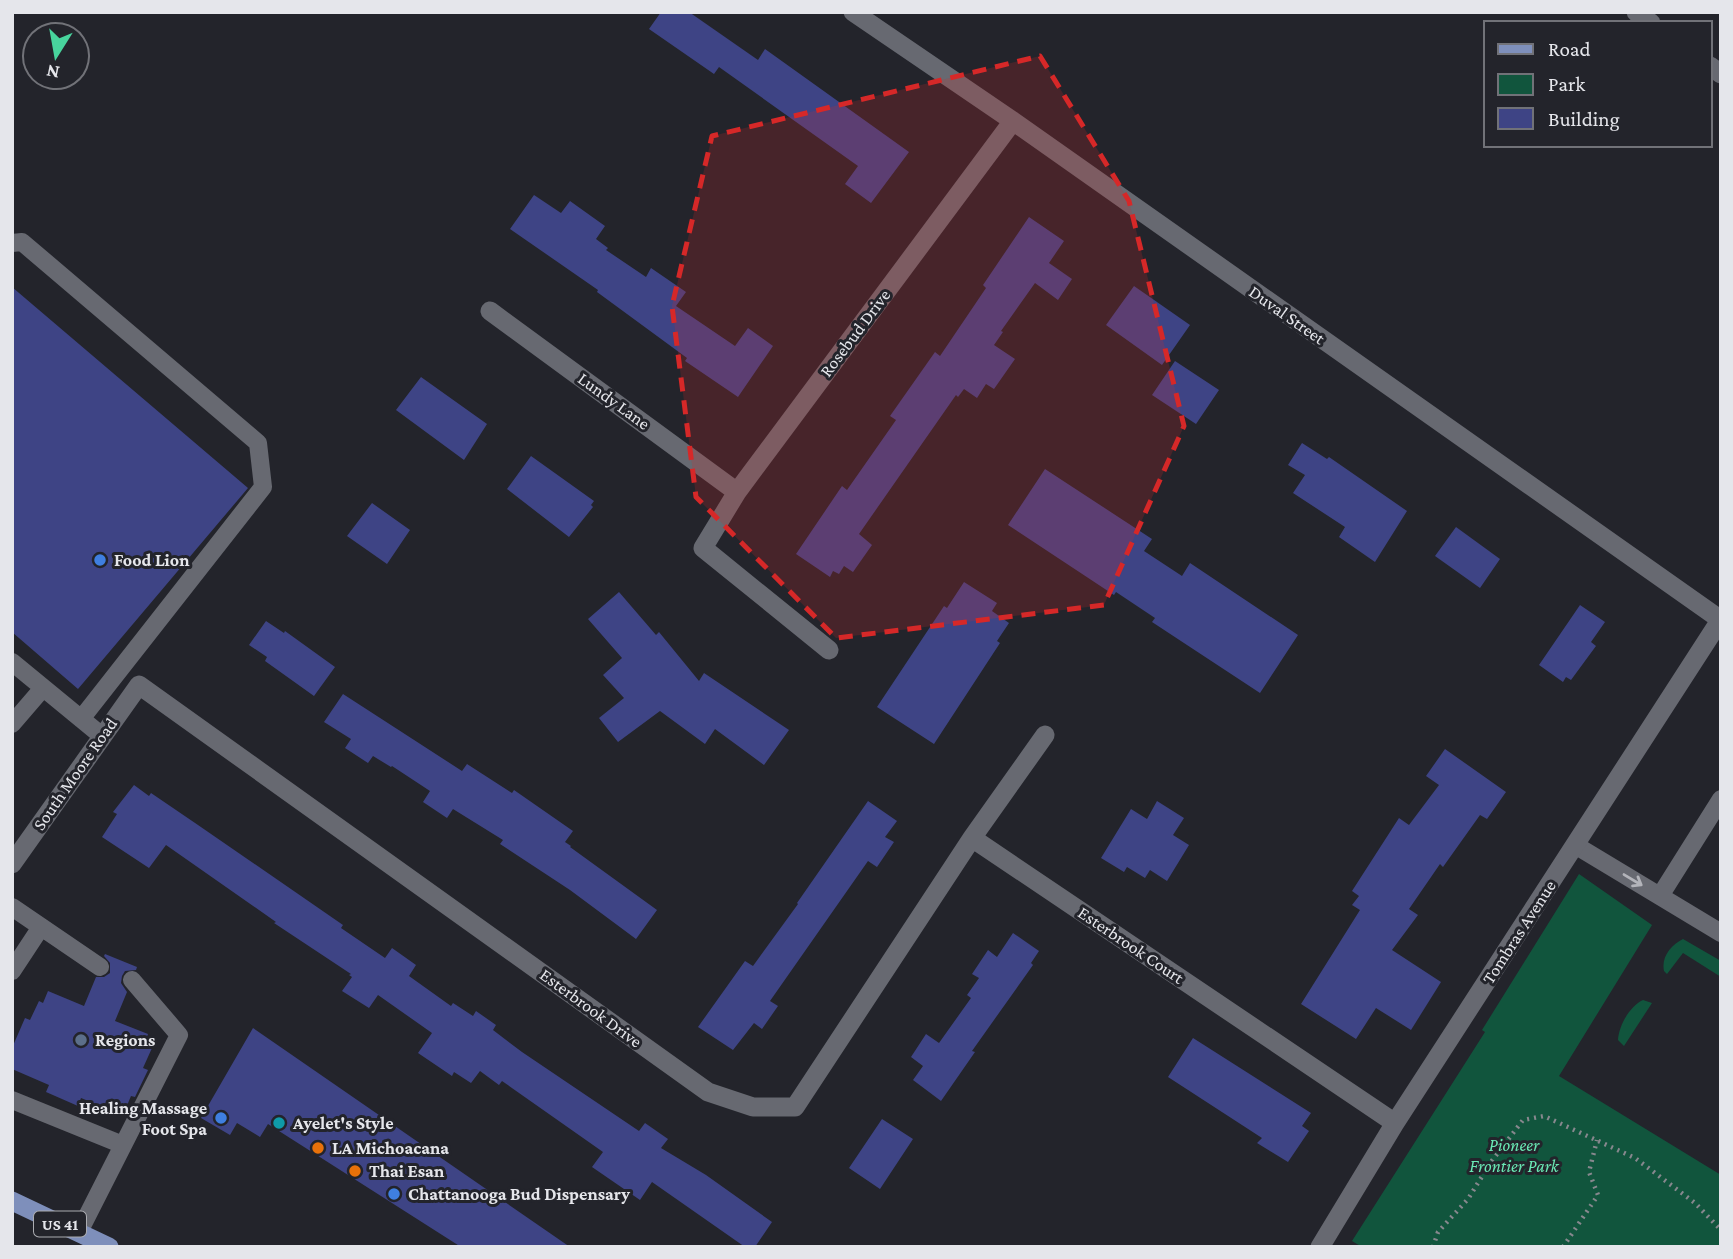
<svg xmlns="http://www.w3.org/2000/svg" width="1733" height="1259" font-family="'Crimson Pro',serif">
	<rect width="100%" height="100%" fill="#23242b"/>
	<path fill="#11553d" d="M1579 874 1652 925 1559 1076 1721 1175V1247H1362L1352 1241 1485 1032 1482 1030Z
		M1683 939 1721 961V977L1683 953 1667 974 1664 971C1661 957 1671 945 1683 939Z
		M1643 1000 1652 1003 1624 1046 1618 1040C1619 1025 1630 1006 1643 1000Z"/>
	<path fill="#3e4485" d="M661 12H689L758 60 765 49 909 152 871 203 845 184 858 166 719 67 714 74 649 29Z
		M534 195 561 213 570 201 605 226 596 239 608 248 606 250 646 277 651 268 686 292 676 306 735 346 748 328 773 346 738 397 685 361 687 358 597 292 598 290 510 229Z
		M1029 217 1064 241 1049 263 1072 279 1058 300 1035 283 1001 331 1003 332 994 345 1015 359 994 389 986 384 977 398 964 389 958 397 956 395 859 534 872 545 853 572 844 566 839 574 833 571 830 577 796 554 842 486 847 490 896 420 890 416 935 352 940 356 986 288 983 285Z
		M1134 286 1190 325 1162 365 1106 325Z
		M12 287 248 488 78 689 12 632Z
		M1175 361 1219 390 1196 424 1152 395Z
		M421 377 487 424 464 460 396 410Z
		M1302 443 1327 459 1329 457 1407 511 1375 562 1339 537 1345 527 1293 493 1305 475 1288 465Z
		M531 456 594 501 591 505 593 507 569 537 507 489Z
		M1045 469 1152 539 1144 551 1182 576 1190 563 1298 635 1260 693 1152 622 1155 618 1116 592 1114 595 1008 525Z
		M372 503 410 530 387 564 347 536Z
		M1456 527 1500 559 1480 588 1435 556Z
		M964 582 997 603 992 611 1009 623 997 641 1000 643 934 744 877 707 944 606 947 608Z
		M619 592 656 635 659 632 699 681 704 673 789 730 764 765 715 729 705 744 660 711 618 742 599 718 624 698 603 675 622 658 588 619Z
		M1580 605 1605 622 1591 642 1596 646 1571 680 1566 677 1563 682 1539 665Z
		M266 621 284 633 285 631 335 667 314 696 265 661 267 657 249 645Z
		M343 694 462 771 467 764 512 793 514 790 573 831 565 842 571 846 570 847 657 910 636 939 570 890 500 844 503 840 453 809 447 818 423 802 430 791 392 766 391 767 373 756 368 763 345 748 351 739 324 722Z
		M1445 749 1506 792 1487 819 1480 815 1443 867 1440 864 1409 909 1418 915 1392 950 1441 982 1411 1030 1376 1008 1356 1039 1301 1004 1360 910 1352 905 1359 896 1352 891 1399 818 1409 825 1439 785 1426 776Z
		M134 785 149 796 151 793 198 825 343 925 341 928 385 958 392 948 416 965 409 976 451 1006 453 1003 473 1016 476 1011 496 1025 493 1030 522 1052 639 1131 645 1123 668 1139 661 1148 706 1175 772 1222 755 1247H745L652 1182 640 1200 592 1167 603 1152 502 1081 499 1085 480 1071 471 1083 454 1072 452 1076 418 1053 432 1033 378 995 369 1008 342 991 352 977 349 975 351 974 274 923 276 922 166 845 149 868 102 837 117 814 113 812Z
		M868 801 897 821 885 837 894 842 877 867 868 861 770 1001 778 1006 762 1029 754 1023 733 1050 698 1027 745 961 753 966 798 904 797 903Z
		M1157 801 1184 818 1173 835 1189 845 1167 881 1150 870 1145 878 1127 867 1124 872 1101 858 1131 809 1147 819Z
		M1013 933 1039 951 1031 963 1033 965 972 1051 975 1052 941 1101 913 1080 923 1066 911 1057 926 1034 939 1043 971 998 967 995 979 978 972 974 988 950 997 957Z
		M105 954 137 967 136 970 125 971 122 976 121 983 127 992 115 1021 148 1034 144 1045 152 1048 143 1068 148 1070 135 1097 131 1096 123 1115 81 1098 78 1106 46 1092 49 1085 12 1069V1048L25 1018 30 1020 39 1001 43 1003 48 991 84 1006 96 977H104L110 973V963L104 956Z
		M253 1028 570 1247H461L268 1124 260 1137 237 1123 230 1135 201 1118Z
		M1193 1038 1311 1113 1302 1126 1309 1131 1288 1162 1257 1143 1262 1138 1168 1077Z
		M882 1119 913 1139 880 1189 849 1168Z"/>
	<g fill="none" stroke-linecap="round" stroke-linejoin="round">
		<path stroke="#87888e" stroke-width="4.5" stroke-dasharray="2 5" stroke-linecap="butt" d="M1433 1247 1438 1232 1468 1199 1491 1162 1523 1120 1544 1116 1635 1158 1695 1203 1721 1230
			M1563 1247 1598 1195 1589 1172 1597 1140"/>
		<path stroke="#676971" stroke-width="18" d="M12 243 22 242 258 443 263 487 81 719
			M12 662 102 736
			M12 724 43 688
			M1575 845 1721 933
			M1660 896 1721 799
			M12 907 100 967
			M12 971 41 927
			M12 1100 123 1145
			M79 1232 179 1035 132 980"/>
		<path stroke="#676971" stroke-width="19" d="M853 12 1013 121 1721 620
			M1636 12 1651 23
			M1710 66 1721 74
			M490 311 737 492
			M829 650 703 548 737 492 1013 121
			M972 838 1395 1123
			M12 864 139 685 708 1092 753 1107H795L972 838 1045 735
			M1320 1247 1395 1123 1721 619"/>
		<path stroke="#7e8fbb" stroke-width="19" d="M12 1201 109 1247"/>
	</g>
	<defs><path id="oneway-shaft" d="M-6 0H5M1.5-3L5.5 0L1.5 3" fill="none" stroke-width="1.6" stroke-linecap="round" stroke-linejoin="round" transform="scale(1.75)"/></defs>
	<use stroke="#b3b4ba" href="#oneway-shaft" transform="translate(1633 880) rotate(31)"/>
	<path fill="#d62828" fill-opacity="0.2" stroke="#d62828" stroke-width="5" stroke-dasharray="14 9" stroke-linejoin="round" d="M1040 56 1129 201 1184 426 1104 605 836 638 696 497 672 306 712 136Z"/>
	<g fill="#3f7fe0" stroke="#23242b" stroke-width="2.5">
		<circle cx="100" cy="560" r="7"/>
		<circle cx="221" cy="1118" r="7"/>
		<circle cx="394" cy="1194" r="7"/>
	</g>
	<circle fill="#5c6f8a" stroke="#23242b" stroke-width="2.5" cx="81" cy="1040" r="7"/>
	<circle fill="#0f9aa8" stroke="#23242b" stroke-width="2.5" cx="279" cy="1123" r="7"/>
	<g fill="#e8710a" stroke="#23242b" stroke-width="2.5">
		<circle cx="318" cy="1148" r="7"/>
		<circle cx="355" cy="1171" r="7"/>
	</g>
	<g text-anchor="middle" stroke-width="6" stroke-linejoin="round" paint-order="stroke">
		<rect fill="#23242b" stroke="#abacb1" stroke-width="2" x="34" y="1211.5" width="52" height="25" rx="5"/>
		<g font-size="16" font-weight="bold" fill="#e5e6eb">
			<text x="60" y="1230">US 41</text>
		</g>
		<g font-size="18" fill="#e5e6eb" stroke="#23242b">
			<text transform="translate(1287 315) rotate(35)" y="6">Duval Street</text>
			<text transform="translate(855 333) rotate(-53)" y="6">Rosebud Drive</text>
			<text transform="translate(614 401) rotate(36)" y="6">Lundy Lane</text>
			<text transform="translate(75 774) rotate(-55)" y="6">South Moore Road</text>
			<text transform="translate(1519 932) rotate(-57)" y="6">Tombras Avenue</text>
			<text transform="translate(1131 945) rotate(34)" y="6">Esterbrook Court</text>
			<text transform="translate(591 1008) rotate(36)" y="6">Esterbrook Drive</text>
		</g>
		<g font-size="18" font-weight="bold" fill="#e5e6eb" stroke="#23242b" text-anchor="start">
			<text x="114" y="566">Food Lion</text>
			<text x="95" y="1046">Regions</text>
			<text x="207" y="1114" text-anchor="end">Healing Massage<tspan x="207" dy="21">Foot Spa</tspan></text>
			<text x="293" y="1129">Ayelet's Style</text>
			<text x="332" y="1154">LA Michoacana</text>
			<text x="369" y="1177">Thai Esan</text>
			<text x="408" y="1200">Chattanooga Bud Dispensary</text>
		</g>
		<g font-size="18" font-style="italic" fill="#6aeab5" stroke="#23242b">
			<text x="1514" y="1151">Pioneer<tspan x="1514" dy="21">Frontier Park</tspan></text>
		</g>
	</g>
	<rect width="1733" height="1259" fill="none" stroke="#e5e6eb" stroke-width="28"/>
	<rect x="1484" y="21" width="228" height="126" fill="#23242b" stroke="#717278" stroke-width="2"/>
	<rect x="1498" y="44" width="35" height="10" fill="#7e8fbb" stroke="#717278" stroke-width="2"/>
	<text x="1548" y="56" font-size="21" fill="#e5e6eb">Road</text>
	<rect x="1498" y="74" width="35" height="21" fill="#11553d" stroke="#717278" stroke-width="2"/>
	<text x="1548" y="91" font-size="21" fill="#e5e6eb">Park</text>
	<rect x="1498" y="108" width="35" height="21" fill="#3e4485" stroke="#717278" stroke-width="2"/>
	<text x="1548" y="126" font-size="21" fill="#e5e6eb">Building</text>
	<g transform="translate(56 56) rotate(191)"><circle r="33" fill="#23242b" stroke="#717278" stroke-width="2"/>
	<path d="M0-5L12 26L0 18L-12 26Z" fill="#48d49d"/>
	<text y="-10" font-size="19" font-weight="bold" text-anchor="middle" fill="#e5e6eb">N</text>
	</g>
</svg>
